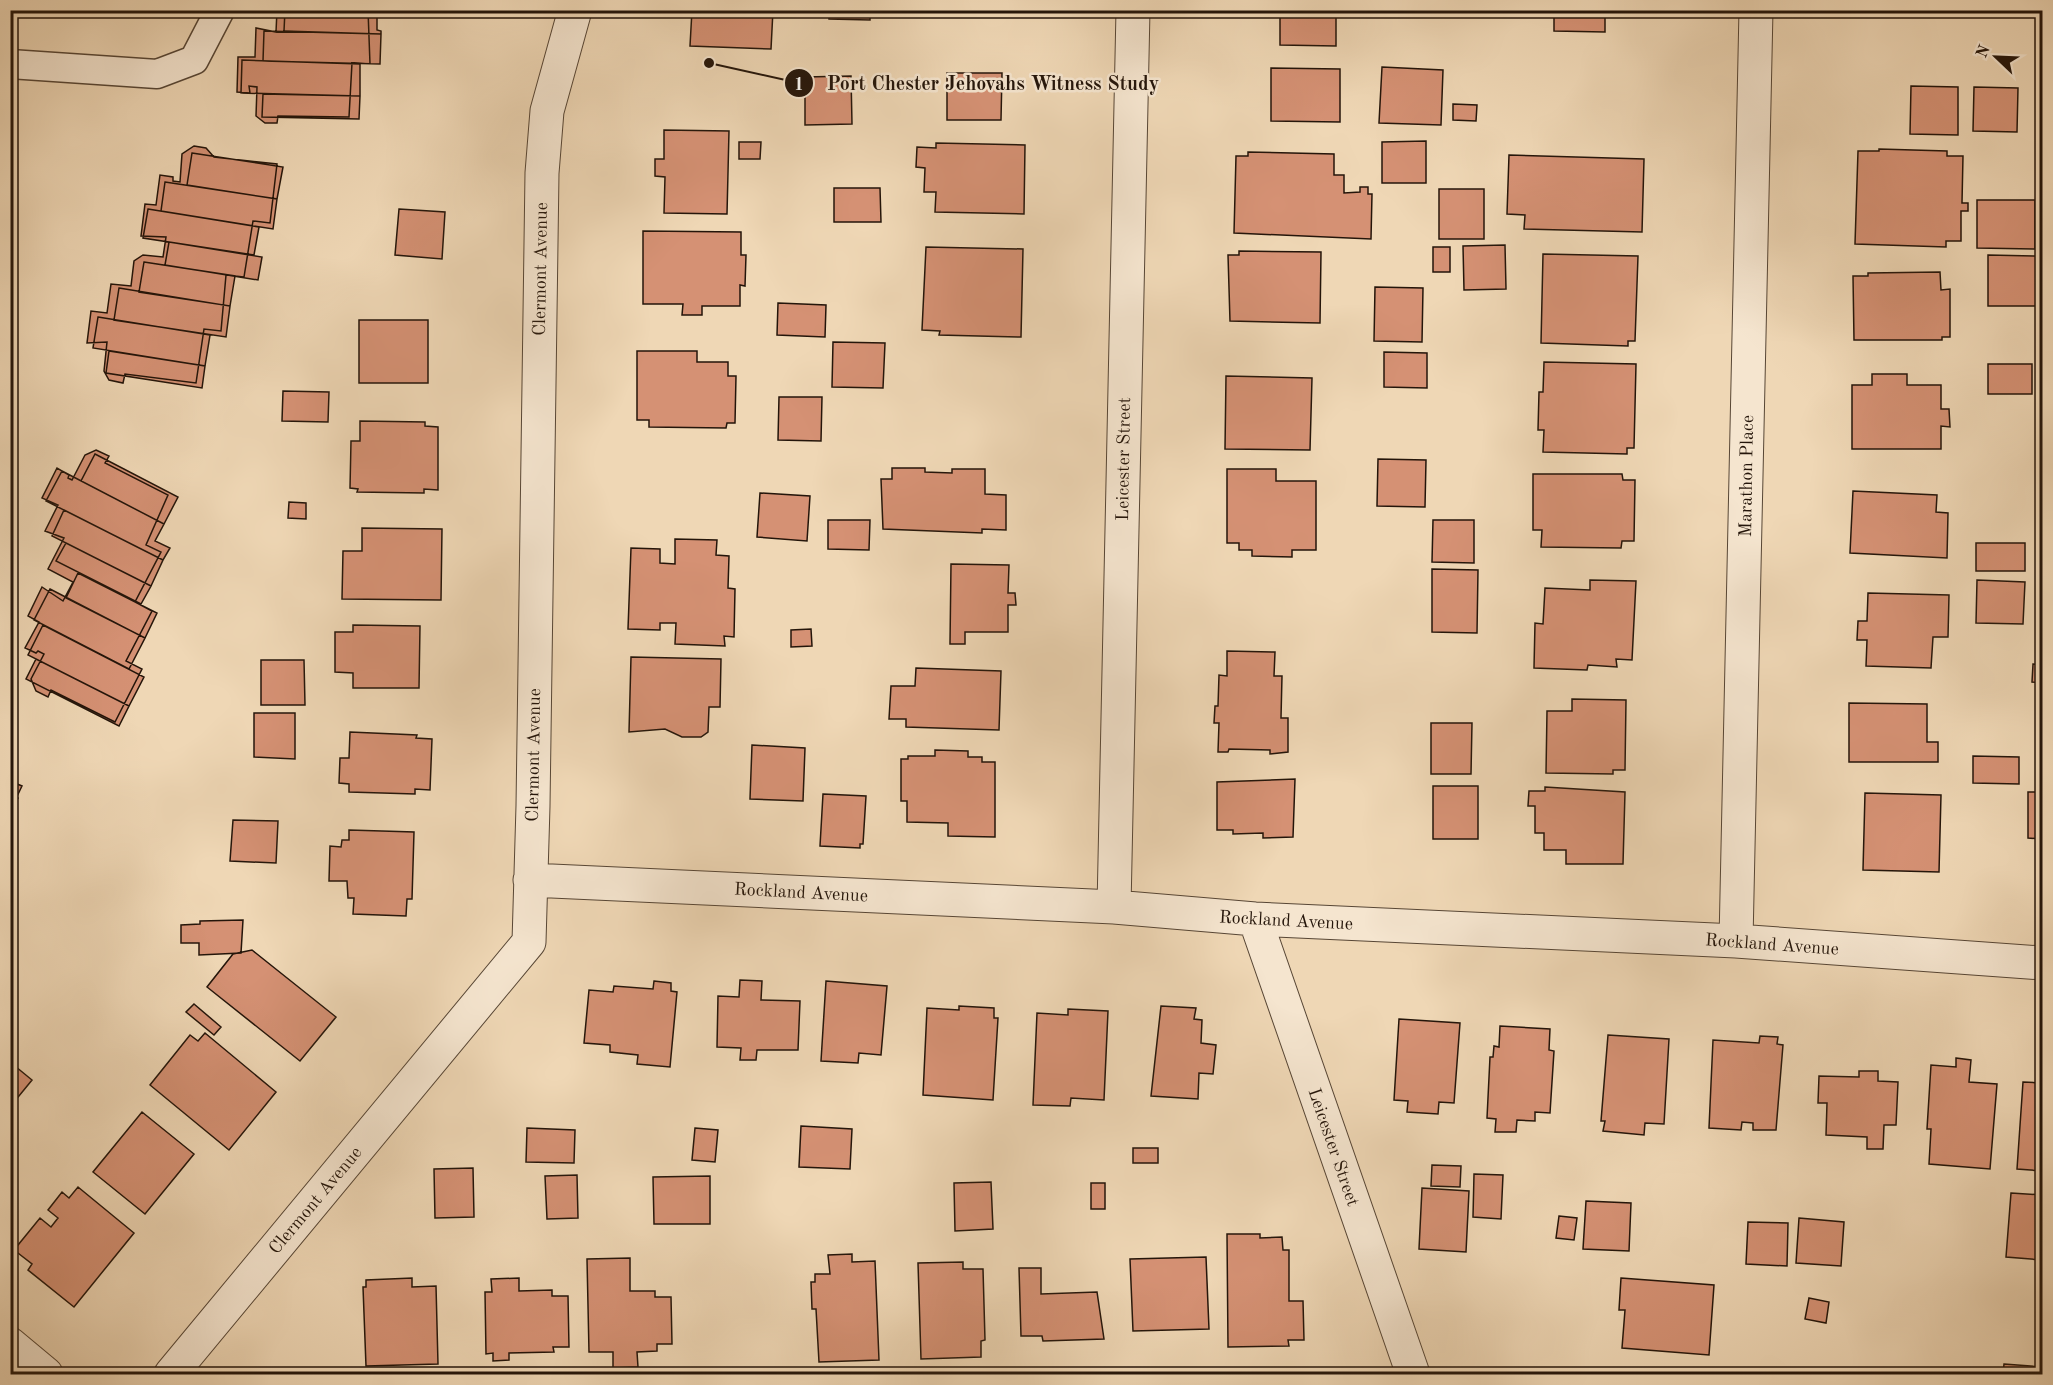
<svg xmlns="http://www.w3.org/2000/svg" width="2053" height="1385" font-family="'Old Standard TT',serif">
	<rect width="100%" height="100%" fill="#efd7b5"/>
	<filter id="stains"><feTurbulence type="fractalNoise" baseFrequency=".00333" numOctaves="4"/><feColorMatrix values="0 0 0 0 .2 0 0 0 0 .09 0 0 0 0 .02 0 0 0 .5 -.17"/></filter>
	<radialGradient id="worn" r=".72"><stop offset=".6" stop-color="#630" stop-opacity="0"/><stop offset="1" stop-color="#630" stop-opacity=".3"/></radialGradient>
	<path fill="#d59174" stroke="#24150a" stroke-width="1.5" d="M277 10H368L370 64 352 63 349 117 278 116 277 123H265L256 116 257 87 249 86 250 93 237 92 238 57H255L256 28 276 32Z
		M285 10H399V15L377 14V30L381 31V34L284 31Z
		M692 10H773L771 49 690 46Z
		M829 10H870V20L829 19Z
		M1554 10H1605V32L1554 31Z
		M1294 13 1336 16V46L1280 45V15L1294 16Z
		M264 31 381 34 380 64 263 61Z
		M242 60 360 64V96L241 93Z
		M1382 67 1443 70 1441 125 1379 123Z
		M1271 68 1340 69V122L1271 121Z
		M947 73H1002L1001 120H947Z
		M851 76 852 124 805 125V77Z
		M1911 86 1958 87V135L1910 134Z
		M1974 87 2018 88 2017 132 1973 131Z
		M263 94 360 96 359 119 262 117Z
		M1453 104 1477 105 1476 121 1453 120Z
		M664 130 729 131 727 214 664 213 665 177 655 176V159H664Z
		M1426 141V183H1382V142Z
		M739 142H761L760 159H739Z
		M936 143 1025 145 1024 214 935 212 936 192H924L925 168 916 167 917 147 936 148Z
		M194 146 206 148 214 157 277 164 270 223 253 221 244 277 226 275 221 331 204 329 196 383 125 374 123 383 109 380 104 371 107 342 87 343 91 311 107 313 111 284 131 286 134 261 143 255 163 257 166 237 141 236 145 204 156 205 160 175 173 177V181L180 182 182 154Z
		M1879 149 1947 151V156H1963L1962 203H1968V211H1961V241H1946V247L1855 244 1858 151H1879Z
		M1248 152 1334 154V175H1344V193L1360 192V187H1368V194H1372L1371 239 1234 233 1236 156H1248Z
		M192 153 283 167 277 199 187 185Z
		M1509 155 1644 159 1642 232 1524 229 1525 215 1507 214Z
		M165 182 277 199 273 229 161 211Z
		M834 188H880L881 222H834Z
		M1439 189H1484V239H1439Z
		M1977 200H2035V249L1977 248Z
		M148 209 259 227 254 255 143 238Z
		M399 209 445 212 442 259 395 255Z
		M643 231 741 232V255H746L745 286 740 285V306H702V315H682L683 304H643Z
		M169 242 262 257 258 280 165 265Z
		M1505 245 1506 289 1464 290 1463 246Z
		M926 247 1023 249 1021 337 939 335 940 331 922 330Z
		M1433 247H1450V272H1433Z
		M1239 251 1321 252 1320 323 1230 321 1228 255H1239Z
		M1543 254 1638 256 1635 341H1628V346L1541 343Z
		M1988 255 2038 256 2037 306H1988Z
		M144 262 235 276 230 306 139 292Z
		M1940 272 1941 290 1950 289V337H1942V340H1854L1853 276H1868V273Z
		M1375 287 1423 288 1422 342 1374 341Z
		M119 288 230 306 226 337 114 320Z
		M778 303 826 305 825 337 777 335Z
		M98 317 210 335 205 366 93 348Z
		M359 320H428V383H359Z
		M833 342 885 343 883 388 832 387Z
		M109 351 205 366 202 388 106 373Z
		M637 351H697V362H728V376H736L735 423H727L726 428 649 427V420H637Z
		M1384 352 1427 353V388L1384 387Z
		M1544 362 1636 364 1634 448H1627V454L1543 452 1544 430H1538L1539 392H1543Z
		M1988 364H2032V394H1988Z
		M1872 374H1907V385H1941V409H1949L1950 427 1941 426V449H1852V385H1872Z
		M1226 376 1312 378 1310 450 1225 449Z
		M283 391 329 392 328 422 282 421Z
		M779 397H822L821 441 778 440Z
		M360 421 425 422V426L438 427V490L424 489V493L357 492 358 489 350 488 351 441H360Z
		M96 450 109 456 105 463 168 495 146 545 161 552 135 602 152 611 126 661 142 669 115 722 51 690 48 697 36 691 31 679 44 654 38 651 36 653 25 648 39 622 28 616 42 587 63 601 73 582 48 569 64 538 45 531 58 505 42 498 57 468 69 475 68 478 72 480 85 455Z
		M95 454 178 497 164 524 81 481Z
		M1378 459 1426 460 1425 507 1377 506Z
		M892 468H925V472L952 473V469H985V494L1006 495V530L982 529V533L883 529 881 479H892Z
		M1227 469H1276V481H1316V550H1292V557L1252 556V550H1239V543H1227Z
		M62 471 164 524 155 541 170 548 163 560 46 501Z
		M1533 474H1622L1623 480H1635L1634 541H1622L1621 548 1541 547 1542 530H1533Z
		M1853 491 1937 495 1936 512 1948 513 1947 558 1850 553Z
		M760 493 810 496 807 541 757 537Z
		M289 502 306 503V519L288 518Z
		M64 510 163 560 151 586 52 536Z
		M828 520H870L869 550 828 549Z
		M1433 520H1474V563L1432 562Z
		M362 528 442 529 441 600 342 599 343 551H362Z
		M675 539 717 540 716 555 729 556 728 588 735 589 734 637 724 636 725 646 675 644 676 623H660V630L628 629 631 548 660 549V563L675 564Z
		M66 543 151 586 141 604 56 561Z
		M1976 543H2025V571H1976Z
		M951 564 1009 565 1008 593H1015L1016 605H1008V632H965V644H950Z
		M1432 569 1478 570 1477 633 1432 632Z
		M78 573 157 613 145 638 66 598Z
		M1590 580 1636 581 1632 660 1616 659 1617 667 1588 665 1587 670 1534 668 1535 623 1543 624 1545 588 1590 590Z
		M1977 580 2025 582 2023 624 1976 623Z
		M50 589 145 638 129 669 34 620Z
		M1868 593 1949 595 1948 637H1933L1931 668 1866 666 1867 640H1857L1858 621H1867Z
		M43 625 144 677 129 706 28 655Z
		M353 625 420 626 419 688H353V673L335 672V632H353Z
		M811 629 812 646 791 647V630Z
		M1227 651 1275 652 1274 676H1282L1281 718H1288V752L1270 754V750L1229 749 1228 752H1218L1219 723H1214L1215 706H1218L1219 675 1227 676Z
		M631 657 721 659 720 707H709L708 732 701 737H682L665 729 629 732Z
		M36 659 129 706 119 726 26 679Z
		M261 660H304L305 705H261Z
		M2033 664 2042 665V683L2032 682Z
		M916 668 1001 671 999 730 906 727V719H889L891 686H915Z
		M1572 699 1626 700 1625 770H1613V774L1546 773 1547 711H1572Z
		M1849 703 1927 704V742H1938V762H1849Z
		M254 713H295V759L254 757Z
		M1431 723H1472L1471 774H1431Z
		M350 732 417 735 416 738 432 739 430 790 415 789V794L349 792V784L339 783 340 758H349Z
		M752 745 805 748 803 801 750 799Z
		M935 750 968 751V757H982V762H995V837L948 836V823L907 822V801H901V759H908V756H935Z
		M1973 756 2019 757V784L1973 783Z
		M1295 779 1293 837 1263 838V833L1233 834V830H1217V782Z
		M10 781 22 786 10 811Z
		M10 784 15 786 11 795 18 798 10 813Z
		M1433 786H1478V839H1433Z
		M1545 787 1625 792 1623 864H1566V850H1544V833H1535V806H1528L1529 791H1545Z
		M2028 792H2042V839L2028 838Z
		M1865 793 1941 795 1939 872 1863 870Z
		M823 794 866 796 863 844H860V848L820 846Z
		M233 820 278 821 276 863 230 861Z
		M349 830 414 832 412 899H407L406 916 353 914 354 898H348L347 881H329L330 846 341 847 342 840H349Z
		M243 920 241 953 199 955V943H181V925L200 924V921Z
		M252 950 336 1017 300 1061 207 987 233 954Z
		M740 980 762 981 761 1000 800 1001 798 1050H757L756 1060H740L741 1048 717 1047 718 996 739 997Z
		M654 981 671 983V991L677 992 670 1067 637 1064 638 1055 610 1052V1045L584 1043 589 990 613 992 614 986 653 989Z
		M826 981 887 986 881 1055 859 1053 858 1063 821 1061Z
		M194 1004 221 1027 214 1035 186 1012Z
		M959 1006 994 1008V1018H998L993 1100 923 1095 927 1008 959 1010Z
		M1161 1006 1196 1008 1194 1019 1202 1020 1201 1043 1216 1045 1213 1074 1199 1073 1198 1099 1151 1096Z
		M1068 1009 1108 1011 1104 1100 1071 1098 1070 1106 1033 1105 1037 1013 1068 1015Z
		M1399 1019 1460 1023 1454 1103 1439 1102 1438 1114 1407 1112 1408 1101 1394 1100Z
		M1500 1026 1550 1029 1549 1050 1554 1051 1550 1113 1535 1112V1121L1517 1120 1516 1132H1495L1496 1119 1487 1118 1490 1057H1493L1494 1046 1499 1047Z
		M205 1033 276 1092 229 1150 150 1085 190 1035 198 1041Z
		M1608 1035 1669 1039 1664 1124 1645 1123 1644 1135 1603 1131 1605 1121H1601Z
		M1760 1036 1778 1037 1777 1044 1783 1045 1776 1130H1753V1123L1742 1122 1741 1130 1709 1128 1713 1040 1759 1043Z
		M1956 1058 1971 1060 1969 1082 1997 1084 1990 1169 1929 1164 1931 1129H1927L1931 1065 1956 1067Z
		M10 1062 32 1080 10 1107Z
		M1859 1071H1878V1081L1898 1082 1896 1125H1884L1883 1149H1867V1137L1826 1135 1827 1103H1818L1819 1076 1859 1077Z
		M2023 1082 2042 1083V1171L2017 1169Z
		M142 1112 194 1154 145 1214 93 1172Z
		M801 1126 852 1129 850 1169 799 1167Z
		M527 1128 575 1130 574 1163 526 1162Z
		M695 1128 718 1130 715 1162 692 1160Z
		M1133 1148H1158V1163H1133Z
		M1432 1165 1461 1166 1460 1187 1431 1186Z
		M473 1168 474 1217 435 1218 434 1169Z
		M1474 1174 1503 1175 1501 1219 1473 1217Z
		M577 1175 578 1218 547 1219 545 1176Z
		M710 1176V1224H654L653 1177Z
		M991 1182 993 1229 955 1231 954 1183Z
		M1091 1183H1105V1209H1091Z
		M78 1187 134 1233 74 1307 28 1270 32 1264 14 1250 40 1218 51 1227 58 1218 48 1210 62 1192 69 1198Z
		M1422 1188 1469 1191 1466 1252 1419 1249Z
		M2011 1193 2042 1195V1260L2006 1257Z
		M1586 1201 1631 1203 1629 1251 1583 1249Z
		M1559 1216 1577 1218 1574 1240 1556 1238Z
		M1799 1218 1844 1222 1841 1266 1796 1263Z
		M1748 1222 1788 1223 1787 1266 1746 1264Z
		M1227 1234H1260V1238L1282 1237 1283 1250H1289V1301H1303L1304 1340H1288L1289 1346 1228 1347Z
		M852 1254V1262L875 1261 879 1360 819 1362 816 1309H812L811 1282H815V1274H830L828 1255Z
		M1206 1257 1209 1329 1133 1331 1130 1259Z
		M630 1258V1291H655V1297H671L672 1344H657V1351L637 1352 638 1367 613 1368V1352H589L587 1259Z
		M963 1262V1269H983L985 1340 981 1341V1357L921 1359 918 1263Z
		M1019 1268H1041V1294L1097 1292 1104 1339 1043 1341 1042 1336H1021Z
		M412 1278V1287L436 1286 438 1364 366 1366 363 1287H366V1280Z
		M519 1278V1291L552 1290V1296H568L569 1347H553L554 1352 509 1353V1360L493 1361V1353L486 1354 485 1292H492L491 1279Z
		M1621 1278 1714 1285 1709 1355 1622 1348 1625 1310H1619Z
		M1809 1298 1829 1302 1826 1323 1805 1319Z
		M2004 1364 2042 1367V1374H2003Z"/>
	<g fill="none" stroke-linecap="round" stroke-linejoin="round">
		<g stroke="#574635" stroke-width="31">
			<path id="service" d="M10 64 157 74 194 60 220 10"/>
		</g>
		<g stroke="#574635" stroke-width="35">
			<path id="minor" d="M530 880 1114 907 1255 919 1736 941 2042 963
				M1114 907 1133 10
				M1255 919 1413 1374
				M1736 941 1756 10
				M10 1344 46 1374
				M171 1374 529 942 533 806 542 173 547 111 575 10"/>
		</g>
		<use href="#service" stroke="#f5e5cf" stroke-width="28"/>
		<use href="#minor" stroke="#f5e5cf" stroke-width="33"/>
	</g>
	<g text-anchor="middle" stroke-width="5" stroke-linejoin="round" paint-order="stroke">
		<g font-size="18" fill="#24150a" stroke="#f5e5cf">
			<text transform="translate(540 269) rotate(-89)" y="6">Clermont Avenue</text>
			<text transform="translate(1123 459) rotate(-89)" y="6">Leicester Street</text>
			<text transform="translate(1746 476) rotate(-89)" y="6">Marathon Place</text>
			<text transform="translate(533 755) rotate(-89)" y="6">Clermont Avenue</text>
			<text transform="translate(801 892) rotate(3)" y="6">Rockland Avenue</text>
			<text transform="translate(1286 920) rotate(3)" y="6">Rockland Avenue</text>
			<text transform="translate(1772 944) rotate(4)" y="6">Rockland Avenue</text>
			<text transform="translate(1334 1147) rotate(71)" y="6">Leicester Street</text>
			<text transform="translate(315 1200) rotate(-50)" y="6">Clermont Avenue</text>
		</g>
	</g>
	<path fill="none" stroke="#24150a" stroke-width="2" d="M709 63L799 83"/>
	<g fill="#24150a" stroke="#f5e5cf" stroke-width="2">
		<circle cx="709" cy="63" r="6"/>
		<circle cx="799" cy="83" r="15"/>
	</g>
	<g font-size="18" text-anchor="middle" font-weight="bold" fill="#fff">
		<text x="799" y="90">1</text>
	</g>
	<g font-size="20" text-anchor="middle" font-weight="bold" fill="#24150a" stroke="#f5e5cf" stroke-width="5" stroke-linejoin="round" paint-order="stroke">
		<text x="993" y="90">Port Chester Jehovahs Witness Study</text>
	</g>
	<rect width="2053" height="1385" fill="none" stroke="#efd7b5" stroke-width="36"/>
	<rect x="12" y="12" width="2029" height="1361" fill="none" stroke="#24150a" stroke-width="3"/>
	<rect x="18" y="18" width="2017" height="1349" fill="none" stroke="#24150a" stroke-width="1.5"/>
	<g transform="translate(1996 57) rotate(293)" stroke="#f5e5cf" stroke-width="4.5" paint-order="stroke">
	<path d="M0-4.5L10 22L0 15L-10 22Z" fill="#24150a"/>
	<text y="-9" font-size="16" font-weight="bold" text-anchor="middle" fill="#24150a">N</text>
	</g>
	<rect width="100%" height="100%" filter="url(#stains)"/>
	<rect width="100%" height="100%" fill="url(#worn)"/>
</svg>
